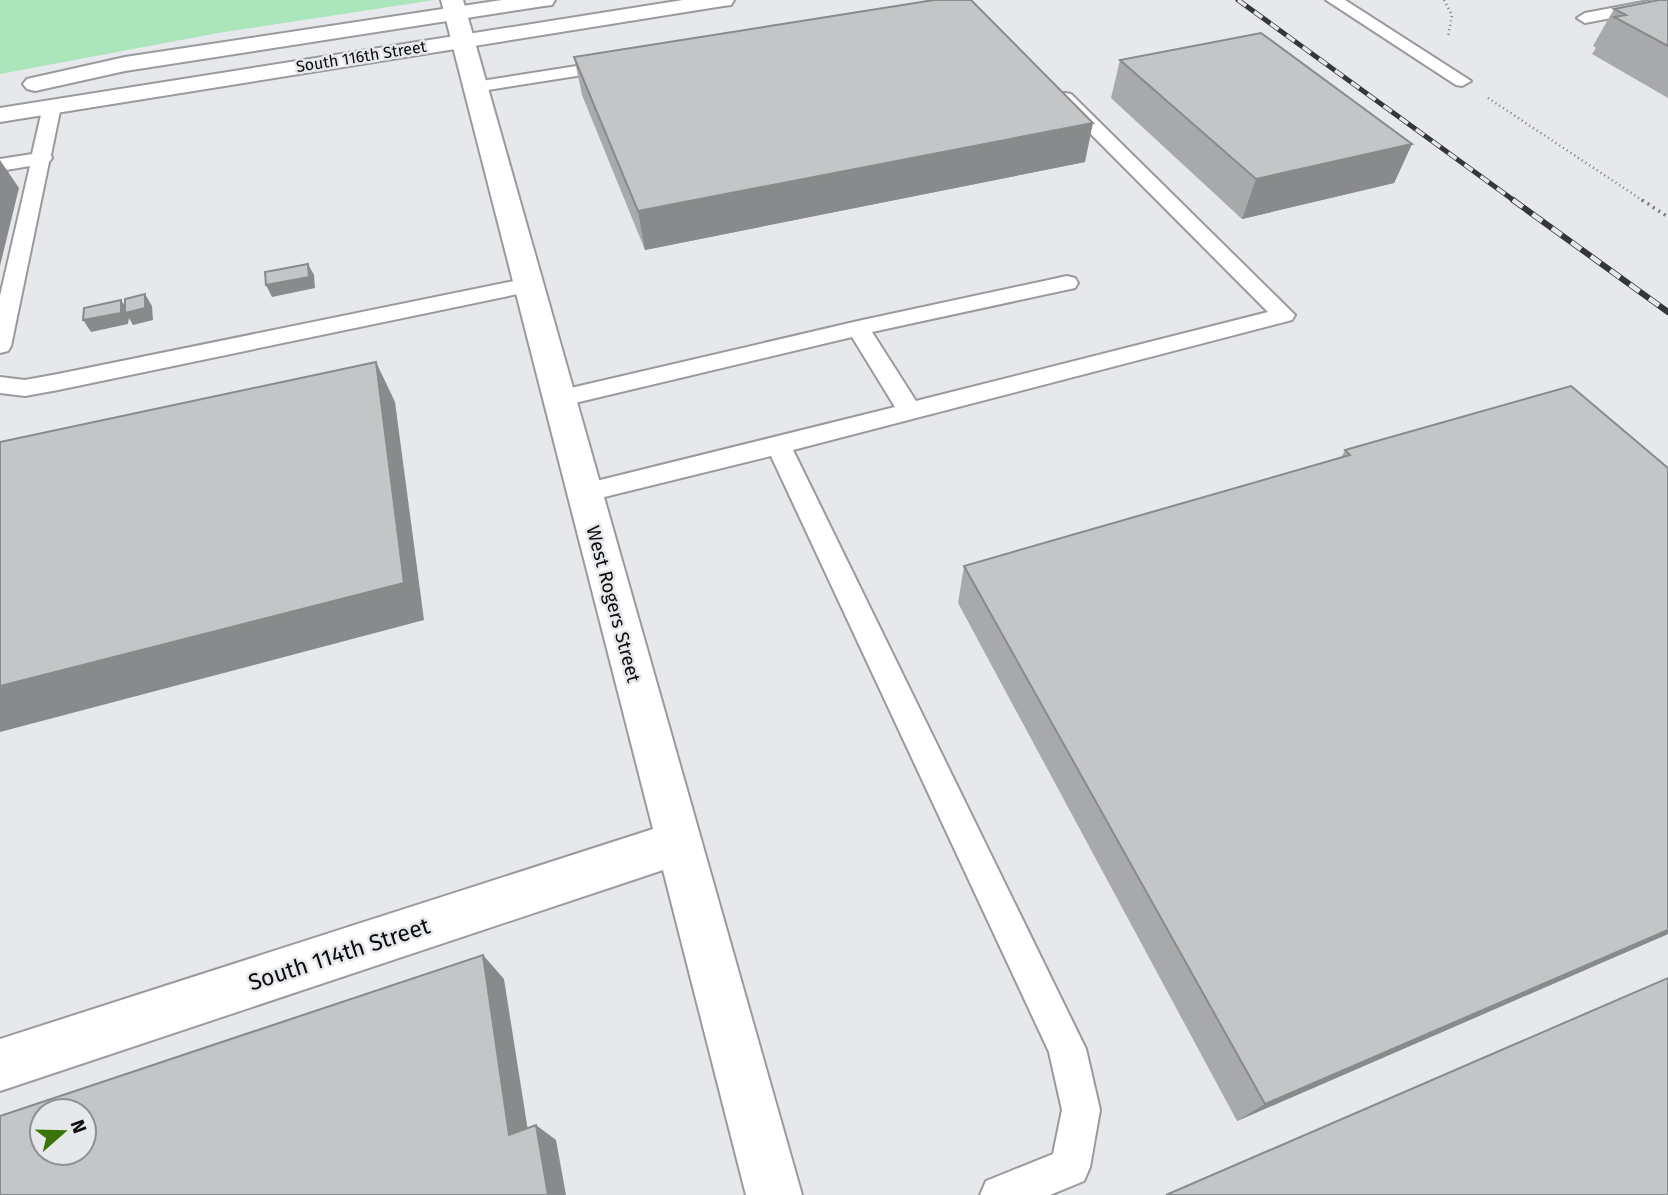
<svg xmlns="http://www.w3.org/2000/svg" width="1668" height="1195" font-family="'Fira Sans',sans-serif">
	<rect width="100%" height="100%" fill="#e6e8eb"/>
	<path fill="#aae5bc" d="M0 0H435L218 33 0 74Z"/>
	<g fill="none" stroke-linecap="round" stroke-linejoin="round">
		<g stroke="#999a9d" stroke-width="4">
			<path id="service" d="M1326 0H1345L1471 81 1462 86 1456 85Z
				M1654 0H1668V7L1585 23 1577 18 1585 13Z
				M615 60 621 61 623 65 621 69 475 92 466 87 475 82Z
				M1065 93 1071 94 1295 315 1292 320 793 450 1086 1049 1100 1110 1090 1167 1084 1181 1050 1195H980L986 1181 1053 1154 1062 1110 1049 1052 771 456 584 502 575 500 571 493 575 486 584 484 895 407 852 337 558 407 550 405 546 399 550 393 558 391 858 321 1067 276 1075 278 1078 283 1075 288 872 332 916 401 1268 312 1059 102 1056 98 1059 94Z
				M52 101 61 106 51 155 52 158 49 162 11 346 8 351 0 353V296L30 166 0 171V159L32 154 43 106Z
				M529 278 537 280 540 285 537 290 58 390 25 396 0 393V377L25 380 58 374Z"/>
		</g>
		<g stroke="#999a9d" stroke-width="4">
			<path id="minor" d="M441 0H463L802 1195H746L663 870 0 1091V1039L653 829Z"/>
		</g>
		<g stroke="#999a9d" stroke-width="4">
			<path id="tertiary" d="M502 0H555L552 5 544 6 125 71 35 91 27 89 23 84 27 79 125 57Z
				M683 0H734L731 5 723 6 0 122V108Z"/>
		</g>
		<path stroke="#77787a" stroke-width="2.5" stroke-dasharray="1 3.5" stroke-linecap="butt" d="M1444 0 1452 15 1448 37
			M1488 98 1645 202"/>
		<path stroke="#77787a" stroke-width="3.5" stroke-dasharray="2 4.5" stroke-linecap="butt" d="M1642 200 1668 217"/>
		<use href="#service" fill="#fff" fill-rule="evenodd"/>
		<use href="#minor" fill="#fff" fill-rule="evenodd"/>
		<use href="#tertiary" fill="#fff" fill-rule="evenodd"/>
		<g stroke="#353637" stroke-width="5">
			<path id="rail-far1" d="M1238 0 1516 202"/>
		</g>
		<g stroke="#353637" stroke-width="6">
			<path id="rail" d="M1513 200 1668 312"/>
		</g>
		<use href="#rail-far1" stroke="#e6e8eb" stroke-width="3.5" stroke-dasharray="10" stroke-linecap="butt"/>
		<use href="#rail" stroke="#e6e8eb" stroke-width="4.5" stroke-dasharray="12" stroke-linecap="butt"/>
	</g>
	<path fill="#a8a9ab" d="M1668 0V98L1592 54 1596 48 1593 46 1614 9Z
		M574 57 1085 162 645 250 582 95Z
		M1120 60 1412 144 1394 183 1242 219 1111 98Z
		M1571 386 1668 934 1237 1121 958 603 964 566 1341 458 1345 450Z"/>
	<path fill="#888a8b" d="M1093 123 1085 162 645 250 638 211Z
		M1412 144 1394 183 1242 219 1256 179Z
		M0 160 19 188 0 266Z
		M308 264 314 275 315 288 272 297 266 285Z
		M145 294 152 306 153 320 133 325 129 318 128 324 91 332 83 320 121 300 129 312Z
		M376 362 395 402 424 620 0 732V686Z
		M1668 930V934L1237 1121 1265 1104Z
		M483 955 504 979 531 1150 509 1135Z
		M536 1125 556 1140 566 1195H548Z"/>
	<path fill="#c3c5c7" stroke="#888a8b" stroke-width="2" fill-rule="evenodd" d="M934 0H971L1093 123 638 211 574 57Z
		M1659 0H1668V46L1614 17 1626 15 1614 9Z
		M1261 33 1412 144 1256 179 1120 60Z
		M308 264 309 277 266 285 265 272Z
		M145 294V308L125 313V299Z
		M121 300V313L83 320 84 308Z
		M376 362 404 583 0 686V442Z
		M1571 386 1668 468V930L1265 1104 964 566 1350 455 1345 450Z
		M483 955 509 1135 536 1125 548 1195H0V1116ZM42 1111H84V1153H42Z
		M1668 978V1195H1166Z"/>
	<g text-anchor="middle" stroke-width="5" stroke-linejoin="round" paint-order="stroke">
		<g font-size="16" fill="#0b0c0d" stroke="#e6e8eb">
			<text transform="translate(361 56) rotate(-9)" y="6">South 116th Street</text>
		</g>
		<g font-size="19" fill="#0b0c0d" stroke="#e6e8eb">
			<text transform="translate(614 604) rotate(75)" y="7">West Rogers Street</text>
		</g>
		<g font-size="23" fill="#0b0c0d" stroke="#e6e8eb">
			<text transform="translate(339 954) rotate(-18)" y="8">South 114th Street</text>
		</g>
	</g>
	<g transform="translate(63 1132) rotate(70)"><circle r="33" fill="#e6e8eb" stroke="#8e9092" stroke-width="2"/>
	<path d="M0-5L12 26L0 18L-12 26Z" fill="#3b7509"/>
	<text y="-10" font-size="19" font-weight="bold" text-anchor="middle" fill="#0b0c0d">N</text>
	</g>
</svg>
